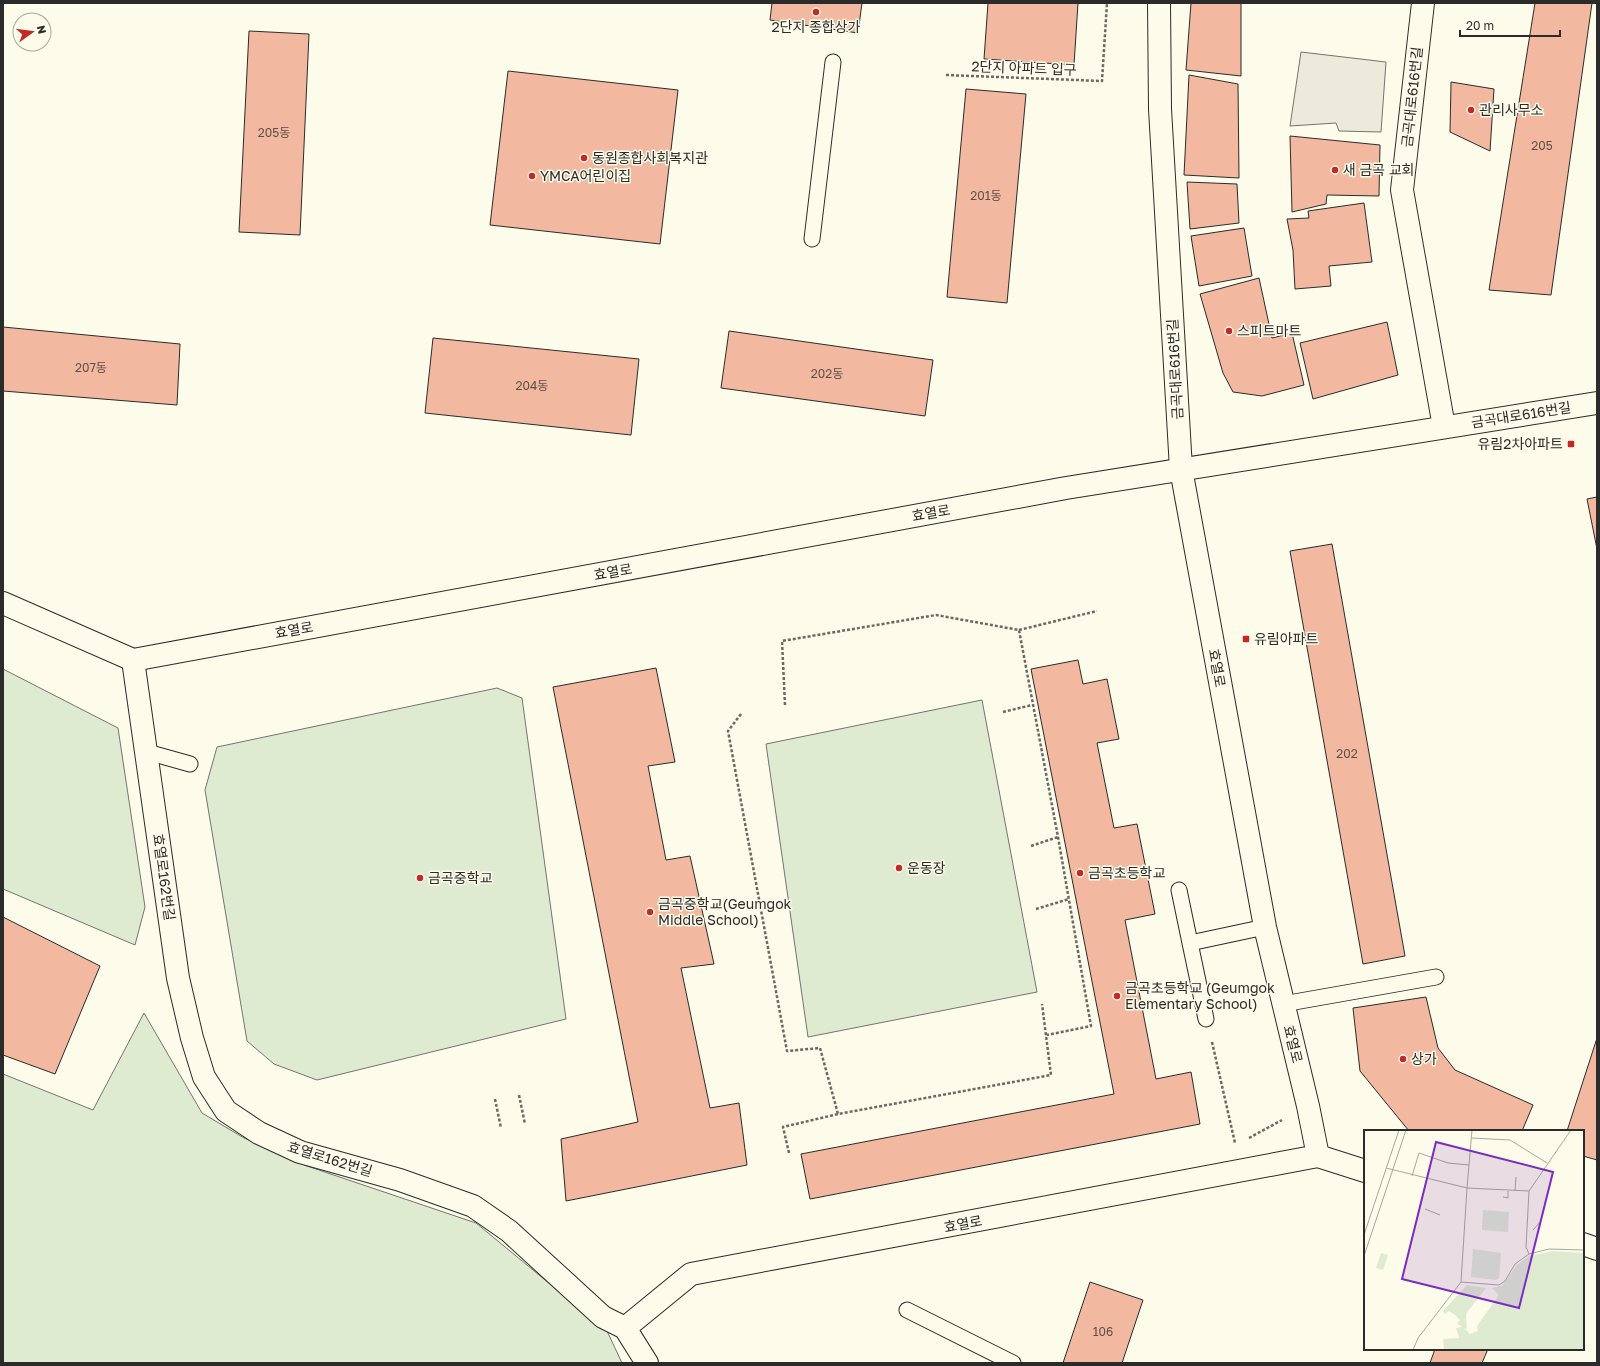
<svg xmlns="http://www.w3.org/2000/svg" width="1600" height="1366" font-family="'Golos Text','Noto Sans KR',sans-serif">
	<rect width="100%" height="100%" fill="#fdfbea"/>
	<path fill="#deebd1" stroke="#74746e" d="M3 669 118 728 145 907 135 945 3 889Z
		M497 688 522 698 566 1019 317 1080 274 1064 247 1041 205 790 217 747Z
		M982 700 1037 992 808 1037 766 744Z
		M144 1013 202 1113 244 1138 307 1166 476 1223 607 1331 622 1363H3V1074L93 1110Z"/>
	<path fill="#eceadb" stroke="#74746e" d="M1301 52 1386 62 1381 132 1339 131 1336 123 1290 126Z"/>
	<path fill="#f2b8a0" stroke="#2b2b2b" d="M772 3H862L858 33 770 20Z
		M988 3H1078L1074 65 984 59Z
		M1191 3H1241V76L1186 70Z
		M1535 3H1592L1551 295 1489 290Z
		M249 31 309 34 300 235 239 232Z
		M508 71 678 90 660 244 490 225Z
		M1189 75 1238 84 1239 178 1184 175Z
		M1451 82 1494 89 1490 151 1450 132Z
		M966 89 1026 94 1007 303 947 297Z
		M1290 136 1380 145 1379 196 1327 195 1326 204 1292 212Z
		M1187 182 1237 184 1239 223 1190 229Z
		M1364 203 1372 262 1329 266 1331 286 1295 289 1293 250 1287 219 1309 218 1308 211Z
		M1244 228 1252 276 1199 286 1191 236Z
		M1259 278 1272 338 1292 333 1304 385 1262 396 1233 392 1223 373 1200 294Z
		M1387 322 1398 375 1313 399 1300 343Z
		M3 327 180 344 177 405 3 391Z
		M729 331 933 360 925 416 721 388Z
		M433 338 639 359 631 435 425 413Z
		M1597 497V549L1587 499Z
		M1332 544 1405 956 1363 964 1290 551Z
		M1078 660 1083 684 1107 679 1119 739 1097 743 1114 828 1137 824 1155 914 1125 920 1156 1079 1191 1072 1200 1124 810 1199 801 1154 1114 1094 1031 669Z
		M656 668 675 762 648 766 666 860 690 856 714 964 681 968 710 1108 739 1103 747 1165 566 1201 561 1139 638 1122 553 687Z
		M3 917 100 966 55 1074 3 1055Z
		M1426 997 1438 1048 1455 1070 1533 1105 1522 1131H1409L1360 1071 1353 1008Z
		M1597 1038V1160L1583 1156V1131H1567Z
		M1090 1282 1143 1300 1122 1363H1063Z
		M1435 1349H1488L1482 1363H1430Z"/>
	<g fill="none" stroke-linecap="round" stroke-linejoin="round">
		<g stroke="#2b2b2b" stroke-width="17">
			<path id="lane" d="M812 239 833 62
				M147 752 190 764
				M1179 890 1190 943 1265 927
				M1190 943 1206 1019
				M1283 1004 1436 977
				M907 1310 1013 1363"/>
		</g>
		<g stroke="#2b2b2b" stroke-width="24">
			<path id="street" d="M1423 3 1402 190 1444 427
				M133 660 178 978 192 1038 204 1077 226 1111 259 1133 300 1152 400 1180 473 1206 509 1231 603 1317 625 1328 647 1363"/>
		</g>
		<g stroke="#2b2b2b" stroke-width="24">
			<path id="secondary" d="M1159 3 1160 109 1181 469 1265 927 1308 1106 1318 1156 1365 1171
				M3 603 133 660 1066 488 1597 403
				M1583 1244 1597 1249
				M625 1328 691 1274 1318 1156"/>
		</g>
		<path stroke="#6a6964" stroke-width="2.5" stroke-dasharray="3 2" stroke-linecap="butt" d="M946 75 1102 81 1107 3
			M1019 630 1097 611
			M785 705 782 641 936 615 1019 630 1058 837 1091 1026 1047 1035
			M1003 712 1032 705
			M741 714 728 731 787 1051 820 1048 838 1114
			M1031 846 1058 837
			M1036 909 1069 899
			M1212 1042 1235 1143
			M519 1095 525 1124
			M495 1099 501 1128
			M1249 1138 1282 1120
			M789 1153 783 1127 838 1114 1051 1075 1042 1004"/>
		<use href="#lane" stroke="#fdfbea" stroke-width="15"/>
		<use href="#street" stroke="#fdfbea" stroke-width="22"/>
		<use href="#secondary" stroke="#fdfbea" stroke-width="22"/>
	</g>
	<g fill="#c62828" stroke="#fdfbea" stroke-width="1.5">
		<circle cx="816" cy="12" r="4"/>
		<circle cx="1471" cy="110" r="4"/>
		<circle cx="584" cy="158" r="4"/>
		<circle cx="1335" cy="170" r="4"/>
		<circle cx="532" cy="176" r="4"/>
		<circle cx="1229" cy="331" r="4"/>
		<rect x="1567" y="440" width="8" height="8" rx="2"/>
		<rect x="1242" y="635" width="8" height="8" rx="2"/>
		<circle cx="899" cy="868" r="4"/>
		<circle cx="1080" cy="873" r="4"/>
		<circle cx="420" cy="878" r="4"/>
		<circle cx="650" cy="912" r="4"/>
		<circle cx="1117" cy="996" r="4"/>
		<circle cx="1403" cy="1059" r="4"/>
	</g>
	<g text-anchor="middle" stroke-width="3" stroke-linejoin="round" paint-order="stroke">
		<g font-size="12" fill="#5d4e48">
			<text x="274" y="137">205동</text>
			<text x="1542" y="150">205</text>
			<text x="986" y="200">201동</text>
			<text x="91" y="372">207동</text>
			<text x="827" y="378">202동</text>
			<text x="532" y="390">204동</text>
			<text x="1347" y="758">202</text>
			<text x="1103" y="1336">106</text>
		</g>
		<g font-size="14" fill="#2b2b2b" stroke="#fdfbea" text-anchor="start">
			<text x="816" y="32" text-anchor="middle">2단지 종합상가</text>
			<text x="1479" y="115">관리사무소</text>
			<text x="592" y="163">동원종합사회복지관</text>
			<text x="1343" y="175">새 금곡 교회</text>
			<text x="540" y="181">YMCA어린이집</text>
			<text x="1237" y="336">스피트마트</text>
			<text x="1563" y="449" text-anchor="end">유림2차아파트</text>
			<text x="1254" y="644">유림아파트</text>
			<text x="907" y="873">운동장</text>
			<text x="1088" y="878">금곡초등학교</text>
			<text x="428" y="883">금곡중학교</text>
			<text x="658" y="909">금곡중학교(Geumgok<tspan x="658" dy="16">Middle School)</tspan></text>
			<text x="1125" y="993">금곡초등학교 (Geumgok<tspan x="1125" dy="16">Elementary School)</tspan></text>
			<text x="1411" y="1064">상가</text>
		</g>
		<g font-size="14" fill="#2b2b2b" stroke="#fdfbea">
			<text transform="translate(1024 68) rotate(2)" y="5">2단지 아파트 입구</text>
			<text transform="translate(1412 97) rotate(-84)" y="5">금곡대로616번길</text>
			<text transform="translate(1175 369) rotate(-93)" y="5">금곡대로616번길</text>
			<text transform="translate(1521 415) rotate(-9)" y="5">금곡대로616번길</text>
			<text transform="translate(931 513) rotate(-10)" y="5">효열로</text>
			<text transform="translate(613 572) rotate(-10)" y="5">효열로</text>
			<text transform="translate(294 630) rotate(-10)" y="5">효열로</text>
			<text transform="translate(1217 668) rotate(80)" y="5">효열로</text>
			<text transform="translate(164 877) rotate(82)" y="5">효열로162번길</text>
			<text transform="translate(1293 1044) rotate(76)" y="5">효열로</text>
			<text transform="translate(330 1159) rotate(17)" y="5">효열로162번길</text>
			<text transform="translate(963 1224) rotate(-11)" y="5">효열로</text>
		</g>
	</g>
	<g transform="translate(1364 1130)">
		<rect width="220" height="220" fill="#fdfbea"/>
		<path d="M119 80 145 82 144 102 118 100ZM109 119 137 123 135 148 132 150 107 147ZM189 121 220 123V220H80L79 209 95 208 92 198 98 197 93 193 96 190 91 185 85 181 81 184 79 181 103 155 122 158 102 184 103 199 100 198 106 204 114 201 113 196 135 165 128 158 138 156 153 135 165 126ZM17 123 24 125 19 140 12 138Z" fill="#deebd1"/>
		<path fill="none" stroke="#a9a89e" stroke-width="1" d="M108 8 146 10 183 33M22 38 103 58 108 0M48 46 55 23 84 33 105 35M151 61 152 47M165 61 162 117 165 124M139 67 144 68V61M61 79 76 85M169 100 177 91M0 105 35 0M0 126 42 0M97 152 135 155 141 151 151 134 165 124 185 119 220 120M49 220 54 208 97 152 103 58 165 61 207 0"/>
		<path fill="#7b2cbf" fill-opacity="0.15" stroke="#7b2cbf" stroke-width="2" d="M72 12 189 42 155 178 38 149Z"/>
		<rect width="220" height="220" fill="none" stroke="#2b2b2b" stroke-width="2"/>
	</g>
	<rect width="1600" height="1366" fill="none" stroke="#2b2b2b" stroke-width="8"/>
	<g transform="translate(32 32) rotate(76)"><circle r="19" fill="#fdfbea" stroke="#a9a89e"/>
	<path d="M0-3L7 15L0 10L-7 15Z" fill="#c62828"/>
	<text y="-6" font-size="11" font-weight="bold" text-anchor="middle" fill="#2b2b2b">N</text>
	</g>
	<path d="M1460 30v6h100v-6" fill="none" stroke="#2b2b2b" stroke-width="2"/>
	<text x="1466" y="30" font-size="12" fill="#2b2b2b" stroke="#fdfbea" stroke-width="3" paint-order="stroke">20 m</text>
</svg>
